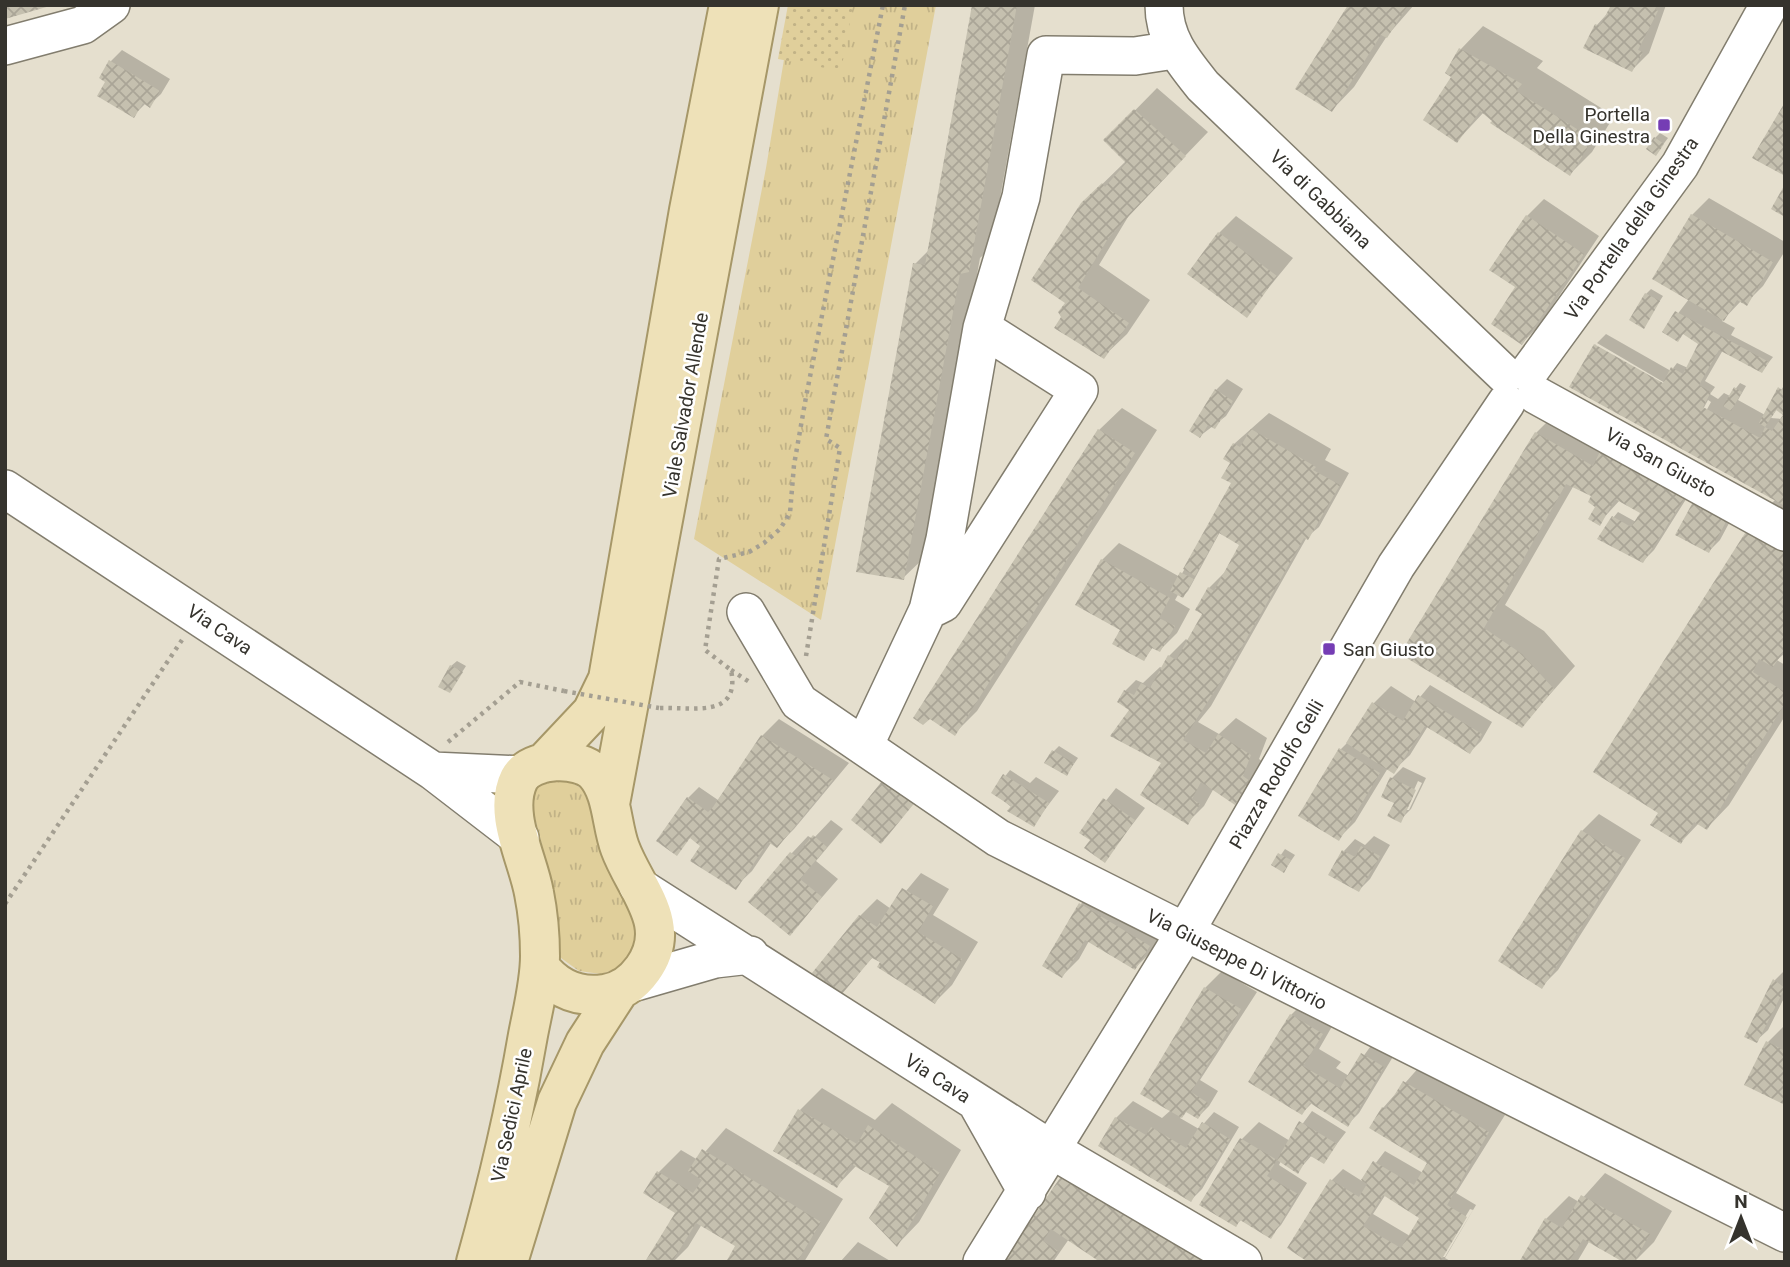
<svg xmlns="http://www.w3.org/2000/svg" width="1790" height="1267" font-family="Roboto,sans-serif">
	<defs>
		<pattern id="grass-tufts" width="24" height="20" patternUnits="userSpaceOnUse" patternTransform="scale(1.75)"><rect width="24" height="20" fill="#e0cf9b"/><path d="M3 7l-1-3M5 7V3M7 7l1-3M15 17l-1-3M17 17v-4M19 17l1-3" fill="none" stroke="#c1b286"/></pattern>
		<pattern id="park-dots" width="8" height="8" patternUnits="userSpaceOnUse" patternTransform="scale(1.75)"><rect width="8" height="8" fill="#e0cf9b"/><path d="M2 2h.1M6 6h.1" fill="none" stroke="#c1b286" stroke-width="1.8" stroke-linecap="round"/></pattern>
		<pattern id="building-cross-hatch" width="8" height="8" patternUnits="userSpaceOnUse" patternTransform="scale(1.75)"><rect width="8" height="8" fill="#c5c0af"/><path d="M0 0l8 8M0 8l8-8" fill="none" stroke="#aaa597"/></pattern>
	</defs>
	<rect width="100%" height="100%" fill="#e5dfce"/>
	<path fill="url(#grass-tufts)" d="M793 5H936L821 620 694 539 766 168Z
		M543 780C563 780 575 780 589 796L638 927 633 951 620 968 601 974 579 971 561 958 558 949 552 884 532 806 533 793Z"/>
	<path fill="url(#park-dots)" d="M788 5H853L841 71 778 59Z"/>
	<path fill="#0003" fill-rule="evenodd" d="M974 5H1035L991 248 980 258 926 556 903 578 915 264 929 250Z
		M1350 5H1414L1387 36 1354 87 1332 110Z
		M1615 5H1666L1649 53 1632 70 1597 25Z
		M1483 26 1543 61 1537 68 1614 116 1592 152 1570 174 1484 112 1457 141 1453 76 1461 49Z
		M122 50 170 79 161 94 149 105 146 103 133 116 108 82 111 61Z
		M1157 88 1208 132 1131 212 1099 265 1150 300 1127 334 1104 356 1064 317 1082 204 1126 161 1106 140Z
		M1660 133 1668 138 1656 154 1655 138Z
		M1709 198 1785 242V251L1763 286 1746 303 1741 301 1722 321 1735 328 1731 335 1773 357 1762 371 1723 350 1705 381 1715 387 1710 394 1718 399 1724 393 1730 396 1740 383 1746 386 1738 400 1765 415 1785 384V414L1777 409 1771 418 1782 419 1785 415V653L1777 660 1785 665V716L1729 805 1707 828 1699 823 1681 842 1660 812 1755 520 1776 499 1571 387 1596 344V347L1681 396 1682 393 1597 343 1606 334 1671 371 1677 363 1688 368 1701 343 1684 333 1677 340 1664 332 1689 299 1692 215ZM1708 400 1711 402 1692 437H1688Z
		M1544 199 1599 236 1539 326 1522 343 1527 216Z
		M1236 216 1293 258 1246 315 1219 233Z
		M1651 289 1663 296 1643 327 1646 294Z
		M1227 379 1243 389 1226 416 1200 436 1216 390Z
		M1122 408 1157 430 977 711 955 733 1099 430Z
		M1559 410 1700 477 1654 550 1643 561 1613 518 1618 512 1636 522 1642 512 1620 500 1599 523 1594 496 1574 485 1505 605 1544 631 1575 666 1522 726 1402 653 1536 433Z
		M1269 413 1331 449 1325 460 1349 473 1319 527 1307 537 1211 706 1198 722 1219 734 1236 718 1267 738 1259 759 1266 764 1252 786 1235 803 1214 788 1204 806 1187 823 1163 762 1125 691 1136 680 1143 683 1160 667 1162 668 1169 656 1186 639 1188 641 1204 613 1209 588 1226 571 1242 544 1220 532 1188 591 1183 596 1179 593 1175 600 1190 609 1177 633 1160 650 1153 647 1144 659 1122 631 1102 560 1119 543 1180 577 1234 483V444Z
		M1743 497 1720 540 1709 551 1678 534Z
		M457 661 466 666 450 691 451 666Z
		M1430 685 1492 722 1481 741 1470 752 1428 726 1410 755 1393 771 1388 768 1355 822 1338 839 1340 750 1351 739 1374 703 1391 686 1416 702Z
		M779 719 849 763 794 829 777 846 771 843 752 871 735 887 703 845 691 837 676 853 688 798 699 787 718 800 762 736Z
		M1059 746 1078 758 1067 774 1054 751Z
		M1403 767 1426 778 1411 809 1400 820 1392 778ZM1418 781 1422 783 1409 810H1405Z
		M1010 770 1030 783 1036 777 1059 791 1033 825 993 792Z
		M1116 788 1145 808 1105 860 1092 840 1081 832Z
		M1599 814 1641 840 1558 970 1541 987 1582 831Z
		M831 820 843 829 816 861 838 879 790 934 751 901 792 853 808 836 813 839Z
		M1374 836 1390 845 1370 879 1359 890 1330 874 1344 851 1355 839 1365 845Z
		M1285 849 1295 855 1284 871 1274 865Z
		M921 873 949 889 933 915 978 942 952 985 935 1002 873 957 842 991 860 916 877 899 891 909Z
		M1098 887 1166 928 1152 951 1135 968 1089 941 1079 959 1062 976 1081 904Z
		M1785 970V996L1768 1030 1756 1041 1746 1036 1775 980Z
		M1222 971 1257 992 1200 1080 1218 1091 1209 1106 1198 1117 1187 1111 1180 1118 1199 1129 1214 1112 1239 1127 1202 1189 1191 1200 1100 1145 1116 1118 1133 1101 1162 1118 1171 1110 1205 988Z
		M1308 998 1338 1016 1319 1049 1341 1062 1336 1068 1349 1076 1373 1043 1394 1055 1359 1113 1348 1124 1312 1103 1302 1113 1291 1015Z
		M1785 1025V1103L1768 1042Z
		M1421 1065 1505 1115 1456 1193 1476 1205 1445 1258 1452 1262H1411L1289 1248 1332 1180 1343 1169 1362 1181 1385 1151 1423 1173 1430 1162 1383 1108ZM1386 1194 1421 1217 1410 1236 1373 1214ZM1470 1209 1473 1210 1445 1257H1441Z
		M822 1088 875 1120 892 1103 961 1150 919 1222 897 1245 891 1186 857 1165 837 1186 800 1110Z
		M1312 1111 1346 1132 1323 1162 1312 1155 1297 1172 1281 1161 1279 1165 1307 1183 1281 1225 1270 1236 1242 1219 1236 1225 1202 1204 1242 1139 1259 1122 1290 1141Z
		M726 1128 843 1199 804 1262H728L737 1246 702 1224 688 1247 673 1262 648 1259 678 1212 646 1193 659 1172 681 1150 698 1160Z
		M1605 1173 1672 1211 1654 1242 1634 1262 1590 1240 1577 1262H1521L1546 1219 1569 1196 1579 1202Z
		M1063 1176 1233 1262H1105L1069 1239 1053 1262H1004Z
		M858 1242 892 1262H840Z"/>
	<path fill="url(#building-cross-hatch)" fill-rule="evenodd" d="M5 5H50V6L5 19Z
		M972 5H1017L969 272 960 274 904 580 856 572 913 263 925 265Z
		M1348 5H1408L1387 38 1381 35 1332 112 1295 89Z
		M1611 5H1657L1655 9 1658 11 1638 50 1643 52 1632 72 1583 48 1595 24 1600 26Z
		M1459 48 1522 84 1516 91 1593 139 1570 176 1490 123 1492 121 1480 111 1457 143 1423 120 1451 77 1445 73Z
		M109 60 160 91 150 108 143 103 134 118 97 96 105 82 99 78Z
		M1785 102V176L1752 158Z
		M1134 109 1186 156 1109 237 1078 288 1129 323 1104 359 1054 328 1061 317 1058 312 1065 303 1031 280 1081 203 1102 183 1105 187 1126 163 1103 140Z
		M1654 137 1664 144 1656 156 1646 149Z
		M1785 184V217L1771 209Z
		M1691 214 1773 262 1747 306 1737 300 1724 321 1652 279Z
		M1526 215 1584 254 1522 345 1491 324 1515 287 1489 270Z
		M1218 232 1277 276 1247 318 1187 274Z
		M1645 293 1660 301 1644 329 1629 320Z
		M1675 311 1769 362 1762 373 1719 350 1699 385 1711 392 1703 407 1760 438 1765 427 1759 423 1778 387 1785 392V506L1569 387 1594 344 1663 383 1671 367 1683 374 1698 344 1683 334 1678 342 1662 332ZM1776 410 1783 415 1772 431 1765 427Z
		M1734 387 1742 392 1731 411 1723 406Z
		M1215 389 1233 401 1215 429 1208 425 1200 438 1189 431Z
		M1098 429 1135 453 955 736 930 719 923 725 913 718Z
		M1251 429 1316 467 1313 470 1340 485 1308 540 1304 538 1232 664 1183 740 1206 753 1218 734 1251 755 1243 776 1250 781 1235 805 1201 782 1192 799 1200 804 1188 825 1140 795 1161 763 1110 736 1129 710 1117 702 1124 690 1134 695 1141 683 1150 688 1168 655 1176 660 1202 614 1195 610 1208 587 1214 591 1239 545 1219 533 1195 576 1183 569 1231 483 1221 478 1230 463 1223 459 1233 443 1240 447Z
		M1535 432 1593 466 1604 443 1691 488 1643 563 1597 539 1612 516 1631 527 1640 513 1615 499 1600 526 1588 519 1595 507 1588 502 1591 496 1566 484 1484 628 1522 654 1554 689 1522 728 1400 654Z
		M1699 491 1733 509 1709 553 1675 535Z
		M1754 519 1785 538V649L1773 667 1759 659 1753 672 1785 692V703L1707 830 1694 822 1681 844 1650 825 1658 813 1593 772Z
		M1101 559 1170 598 1159 618 1175 626 1160 652 1152 648 1144 661 1112 644 1120 630 1075 605Z
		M1180 572 1194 579 1183 598 1170 591Z
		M450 665 463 672 450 693 438 687Z
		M1418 695 1482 734 1470 754 1425 726 1394 774 1346 743 1372 702 1403 721Z
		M761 735 833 780 777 848 768 842 736 890 690 861 700 846 690 838 677 856 656 841 687 797 708 812 713 807Z
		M1339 748 1380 773 1339 841 1298 816Z
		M1052 750 1074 763 1067 776 1044 763Z
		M1003 774 1049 803 1034 827 1007 811 1011 806 991 793Z
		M1390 777 1416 790 1401 823 1387 816 1394 803 1381 797Z
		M882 781 917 800 881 844 851 820Z
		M1103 798 1135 820 1105 863 1084 848 1090 840 1079 833Z
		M1581 830 1625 858 1542 989 1498 961Z
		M813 835 827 847 800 879 822 897 790 936 748 902 790 852 796 856Z
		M1361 846 1380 856 1359 892 1328 875 1342 850 1355 857Z
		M1278 853 1291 860 1284 873 1271 865Z
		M902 888 933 906 918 932 962 959 935 1004 877 967 880 962 872 958 842 994 812 973 859 915 877 927Z
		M1079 903 1150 946 1135 970 1085 940 1062 978 1042 966Z
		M1773 979 1785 988 1757 1043 1744 1037Z
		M1204 987 1241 1009 1191 1092 1208 1103 1198 1119 1186 1112 1182 1118 1140 1094Z
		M1290 1014 1323 1034 1303 1066 1340 1088 1361 1053 1384 1067 1348 1127 1310 1103 1302 1115 1248 1082Z
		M1766 1041 1785 1051V1105L1744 1085Z
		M1403 1081 1489 1132 1447 1205 1467 1217 1440 1262H1308L1287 1248 1330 1179 1359 1197 1367 1184 1361 1180 1373 1161 1414 1185 1427 1163 1369 1128 1382 1107 1386 1109ZM1383 1195 1419 1218 1401 1248 1363 1226Z
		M798 1109 857 1144 868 1125 940 1173 897 1247 869 1218 889 1186 851 1164 837 1188 773 1151Z
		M1115 1117 1146 1135 1151 1127 1186 1148 1202 1122 1230 1139 1191 1202 1098 1146Z
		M1299 1121 1337 1144 1324 1164 1309 1155 1298 1174 1277 1160 1267 1176 1298 1194 1271 1239 1240 1220 1236 1227 1199 1205 1240 1138 1277 1160Z
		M702 1149 821 1222 797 1262H726L735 1246 696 1223 672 1262 646 1260 675 1213 643 1193 657 1171 693 1193 702 1180 688 1171Z
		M1062 1175 1129 1215 1204 1262H1100L1051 1229 1043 1241 1058 1251 1051 1262H1002Z
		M1581 1195 1650 1234 1634 1262H1623L1583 1239 1569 1262H1519L1545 1218 1562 1228Z"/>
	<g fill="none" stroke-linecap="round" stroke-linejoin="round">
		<g stroke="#827d6e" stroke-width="40">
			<path id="minor" d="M1164 5C1164 39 1183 61 1203 86L1505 375
				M5 46 83 25 111 5
				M1528 373 1680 165 1769 5
				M1536 395 1785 532
				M5 489 433 771 520 838
				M935 607 943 603 1079 390 982 328
				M746 612 799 702 998 838 1785 1233
				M864 746 928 610 945 539 982 328 1021 197 1046 55 1135 56 1174 50
				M433 771 522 775
				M638 886 1052 1150 1243 1262
				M632 983 715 959 750 955
				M979 1107 1027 1192
				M982 1262 1184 934 1396 566 1506 403"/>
		</g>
		<g stroke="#a69768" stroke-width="42">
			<path id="major" d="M544 763 592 712 608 679 689 210 729 5
				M610 804 759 5
				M476 1262C497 1187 515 1111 528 1035 533 1009 540 982 540 956 540 935 538 913 534 893 528 859 502 813 519 779 531 757 579 756 595 773 613 793 611 824 620 848 635 889 675 925 643 969 633 983 621 992 604 994 577 998 556 988 540 967
				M508 1262 557 1102 585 1043 620 989"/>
		</g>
		<path stroke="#a49f92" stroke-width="4.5" stroke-dasharray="3.5 5" stroke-linecap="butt" d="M806 656 840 448 826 439 905 5
			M731 670 751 683
			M660 708C692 707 741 719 731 670L705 650 719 559 749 552 764 543 780 529 790 513 794 465 806 397 883 5
			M448 742 520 682 564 691
			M5 904 182 640"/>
		<use href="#minor" stroke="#fff" stroke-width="37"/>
		<use href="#major" stroke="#eee1b8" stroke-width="38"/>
		<path stroke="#a49f92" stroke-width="4.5" stroke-dasharray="3.5 5" stroke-linecap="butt" d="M564 691 659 708"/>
	</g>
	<g fill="#753db4" stroke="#fff" stroke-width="2.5">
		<rect x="1657" y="118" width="14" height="14" rx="3.5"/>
		<rect x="1322" y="642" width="14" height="14" rx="3.5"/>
	</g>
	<g text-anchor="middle" stroke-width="5" stroke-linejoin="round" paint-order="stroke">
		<g font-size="19" fill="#35332d" stroke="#fff" text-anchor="end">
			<text x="1650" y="121">Portella<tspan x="1650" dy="22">Della Ginestra</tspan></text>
			<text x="1343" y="656" text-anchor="start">San Giusto</text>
		</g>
		<g font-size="19" fill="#35332d" stroke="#fff">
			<text transform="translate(1321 199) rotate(44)" y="7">Via di Gabbiana</text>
			<text transform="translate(1631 228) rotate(-55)" y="7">Via Portella della Ginestra</text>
			<text transform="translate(685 405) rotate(-80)" y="7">Viale Salvador Allende</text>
			<text transform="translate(1661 462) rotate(29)" y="7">Via San Giusto</text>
			<text transform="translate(220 629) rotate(34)" y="7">Via Cava</text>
			<text transform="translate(1276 774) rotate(-60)" y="7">Piazza Rodolfo Gelli</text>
			<text transform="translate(1237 959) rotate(27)" y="7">Via Giuseppe Di Vittorio</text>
			<text transform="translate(938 1078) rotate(33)" y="7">Via Cava</text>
			<text transform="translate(511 1115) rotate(-78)" y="7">Via Sedici Aprile</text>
		</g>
	</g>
	<rect width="1790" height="1267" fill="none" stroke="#35332d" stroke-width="14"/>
	<g transform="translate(1741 1218)" stroke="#ffffff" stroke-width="5" paint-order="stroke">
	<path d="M0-5L12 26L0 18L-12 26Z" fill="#35332d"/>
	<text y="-10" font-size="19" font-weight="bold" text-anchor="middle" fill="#35332d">N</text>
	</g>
</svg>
